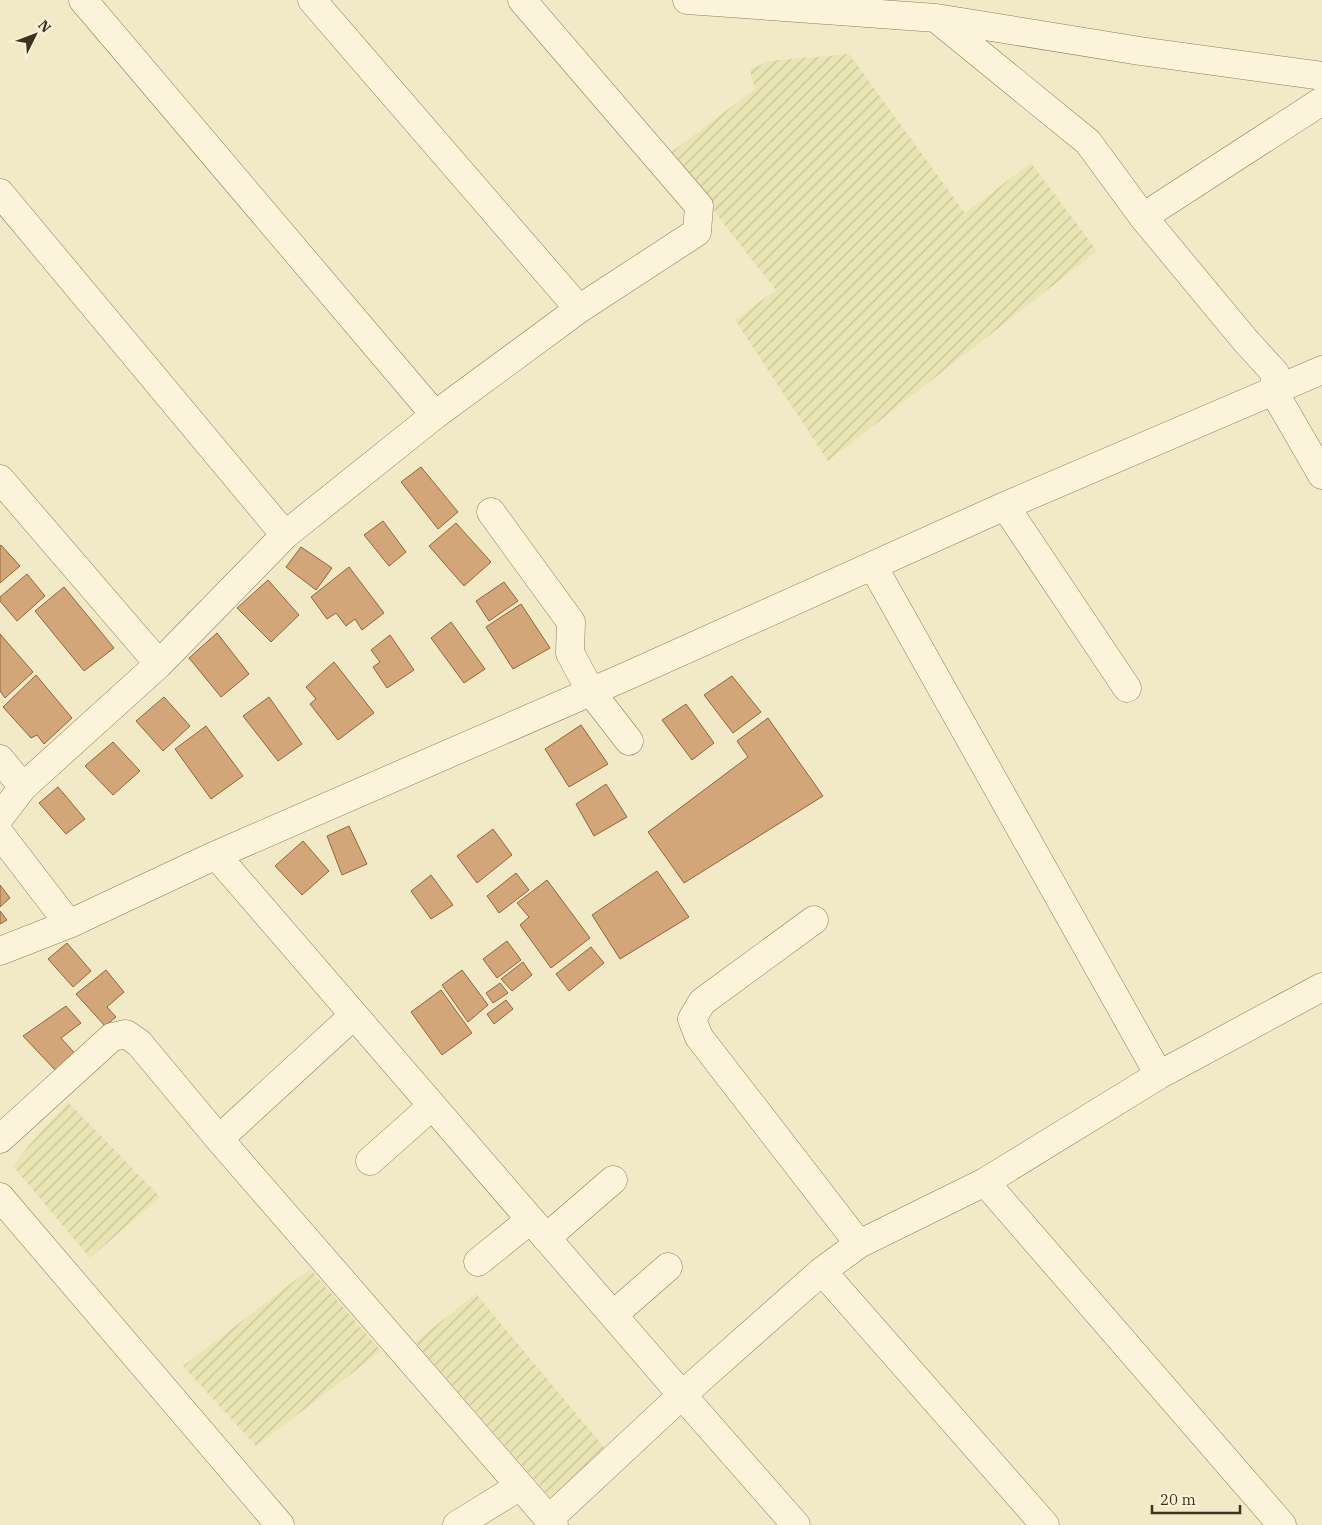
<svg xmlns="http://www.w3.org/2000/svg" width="1322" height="1525" font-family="'IBM Plex Serif',serif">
	<defs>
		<pattern id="farmland-furrows" width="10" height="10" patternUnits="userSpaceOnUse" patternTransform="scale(1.25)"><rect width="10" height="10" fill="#e8e4b3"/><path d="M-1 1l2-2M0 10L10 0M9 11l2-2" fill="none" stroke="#c8c49a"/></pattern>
	</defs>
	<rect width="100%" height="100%" fill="#f2e9c6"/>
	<path fill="url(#farmland-furrows)" d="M849 54 965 213 1031 163 1097 251 828 461 735 320 776 290 669 154 755 89 750 70 768 61Z
		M68 1102 160 1197 90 1258 13 1166 31 1143Z
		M310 1269 381 1351 256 1446 183 1366Z
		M476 1294 604 1447 551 1498 415 1342Z"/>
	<path fill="#d3a679" stroke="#91653d" d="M421 467 458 512 438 529 401 482Z
		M383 521 406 552 389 566 364 535Z
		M456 523 491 562 464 586 429 546Z
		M1 545 20 566 0 583V546Z
		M301 547 332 568 316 590 286 567Z
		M349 567 384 613 362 630 355 619 346 626 336 613 327 619 311 597Z
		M27 574 45 596 17 621 0 601V597Z
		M268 580 299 615 271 642 237 608Z
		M504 582 518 601 489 621 476 601Z
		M64 587 114 648 84 671 35 611Z
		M521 604 550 648 513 669 486 627Z
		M451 622 485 669 464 683 431 638Z
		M217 633 249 674 221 697 189 658Z
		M0 634 33 672 5 698 0 691Z
		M390 635 414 670 387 688 373 667 380 662 371 650Z
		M334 662 374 713 338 740 310 704 316 699 306 687Z
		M36 675 72 718 44 744 37 735 31 738 3 707Z
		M732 676 761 712 733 733 704 695Z
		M164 697 190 726 163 751 136 721Z
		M269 697 302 744 278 761 243 716Z
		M686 704 714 743 692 760 662 720Z
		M768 718 823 796 684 883 648 832 748 757 737 741Z
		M581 725 608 764 569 787 545 749Z
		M206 726 243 776 211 799 175 749Z
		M113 742 140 771 113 795 85 766Z
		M606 784 627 817 594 836 576 804Z
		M58 787 85 819 66 834 39 803Z
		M349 826 367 864 342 875 327 836Z
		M493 829 512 855 477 883 457 856Z
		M303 841 329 871 302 895 275 866Z
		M657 871 689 917 620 959 592 915Z
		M516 873 529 890 499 913 487 896Z
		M431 875 453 905 431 919 411 891Z
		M547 880 590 938 551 968 520 925 529 917 517 903Z
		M0 885 10 898 0 907Z
		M0 911 7 920 0 924Z
		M507 941 521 960 497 978 483 959Z
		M67 943 91 971 73 987 48 959Z
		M591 947 604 963 569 991 556 974Z
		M523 962 532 975 512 991 501 979Z
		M106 970 124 992 107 1007 116 1017 105 1026 76 994Z
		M462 970 488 1005 468 1022 442 985Z
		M500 983 508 993 493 1003 486 993Z
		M441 990 472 1033 442 1055 411 1012Z
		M506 1000 513 1009 494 1024 487 1014Z
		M66 1006 81 1023 61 1038 79 1058 58 1073 23 1036Z"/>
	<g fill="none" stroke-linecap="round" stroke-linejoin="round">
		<g stroke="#8f7b5a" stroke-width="29">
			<path id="minor" d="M83 0 435 415
				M312 0 579 309
				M687 0 936 18 1140 51 1322 76
				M937 19 1088 142 1143 217 1322 101
				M0 193 285 535
				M1143 217 1245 340 1275 373 1274 392 1322 475
				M0 479 159 664
				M1005 506 1127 688
				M491 512 571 622 570 653 591 692 629 741
				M873 566 1159 1075
				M0 759 23 787
				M0 817 23 787 159 664 285 535 435 415 579 309 697 232 699 206 522 0
				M0 834 69 924
				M216 855 682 1395 796 1525
				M814 920 702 1002 692 1019 699 1037 859 1244
				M0 951 69 924 216 855 627 676 1005 506 1322 370
				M0 1139 112 1037 126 1034 139 1043 219 1139 554 1525
				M219 1139 354 1015
				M370 1161 432 1106
				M985 1182 1282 1525
				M0 1197 280 1525
				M546 1238 613 1180
				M478 1262 530 1220
				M822 1271 1045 1525
				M613 1315 668 1267
				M549 1519 682 1395 822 1271 859 1244 985 1182 1159 1075 1322 987
				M457 1525 520 1486"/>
		</g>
		<use href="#minor" stroke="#fcf4da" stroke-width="28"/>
	</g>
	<g transform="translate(35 35) rotate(48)" stroke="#f9f2d6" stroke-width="4" paint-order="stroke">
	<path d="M0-4L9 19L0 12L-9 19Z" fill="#3e311f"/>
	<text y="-8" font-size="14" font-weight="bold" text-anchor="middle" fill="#3e311f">N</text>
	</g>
	<path d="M1152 1505v8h88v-8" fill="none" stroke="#3e311f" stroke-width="2.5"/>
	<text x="1160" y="1505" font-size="15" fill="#3e311f" stroke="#f9f2d6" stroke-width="4" paint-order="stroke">20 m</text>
</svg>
